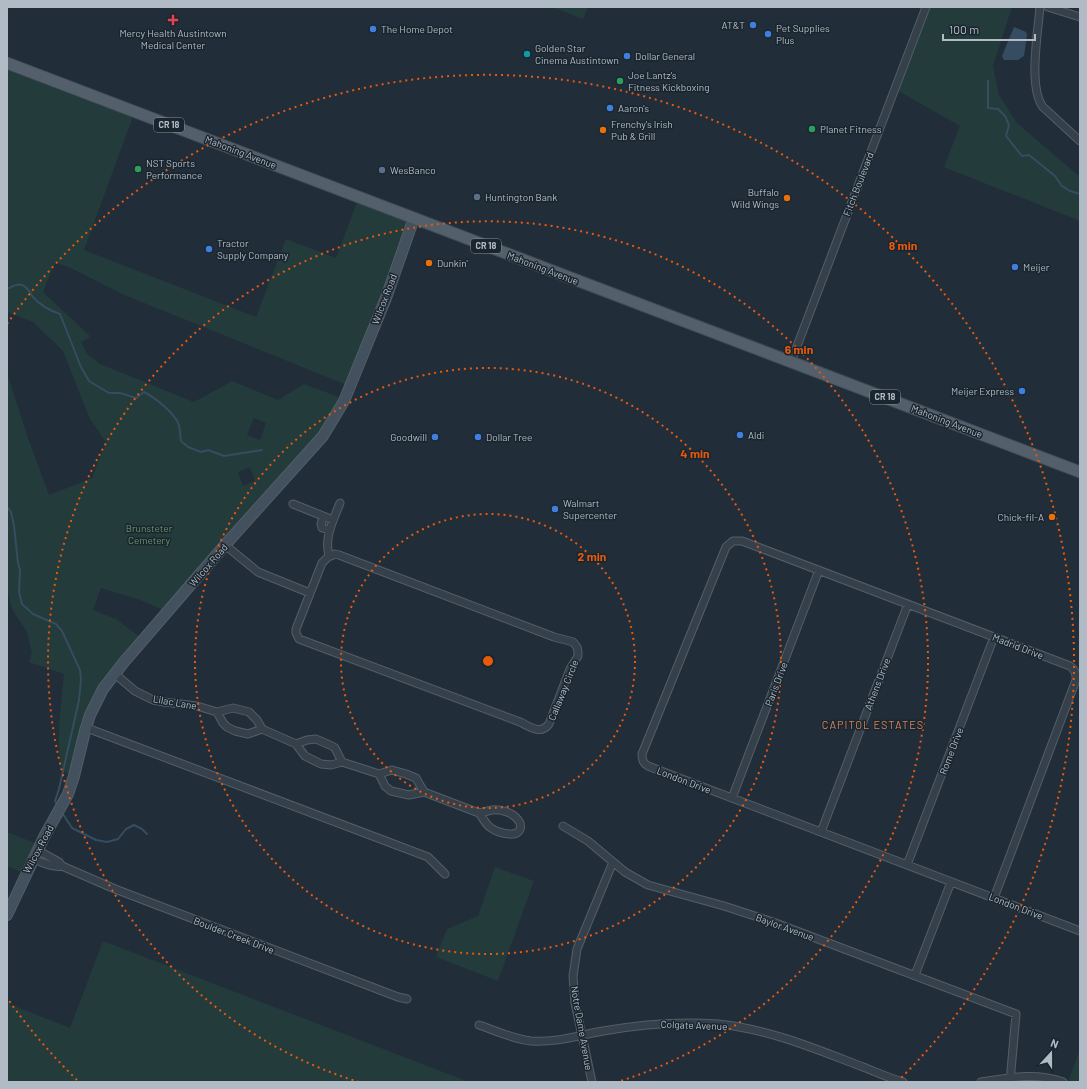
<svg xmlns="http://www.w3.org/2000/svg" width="1087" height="1089" font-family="Barlow,sans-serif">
	<rect width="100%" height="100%" fill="#212e3a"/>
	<path fill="#233b3b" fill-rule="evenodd" d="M552 7H588L583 19Z
		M926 7H1012L993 66 999 95 1017 123 1080 177V221L944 167 960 126 895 89Z
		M7 63 135 111 84 250 256 317 286 239 336 258 359 197 414 218 349 386 122 294 73 269 55 262 43 292 90 336 88 338 81 342 87 354 100 364 194 402 232 381 278 400 304 384 344 399 337 413 168 612 140 600 101 588 93 610 116 619 144 640 103 689 74 778 61 769C56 737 61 706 64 674L29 662 32 653 27 632 12 609 7 589V373L28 438 49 495 92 478 106 442 90 419 63 351 33 322 7 312ZM254 418 266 423 260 440 247 435ZM250 467 255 481 243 486 238 472Z
		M7 832 40 845 25 874 7 866Z
		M495 867 534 881 498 981 436 957 447 929 478 916Z
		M103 941 469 1082H7V1003L70 1028Z
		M1080 1049V1082H1068Z"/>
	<path fill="#354c61" d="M1014 27 1026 32 1027 35 1024 56 1018 60H1004L1002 56Z"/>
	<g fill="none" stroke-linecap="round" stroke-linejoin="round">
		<path stroke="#354c61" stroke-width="2" d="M988 81V108L998 109 1005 116 1009 125 1006 136 1022 156 1029 155 1055 176 1062 186 1070 191 1080 194
			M7 289C11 287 17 283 22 285 28 287 30 293 33 297 40 305 51 311 60 314L81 367 89 381 109 393H120L136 398 144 392C154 397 175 413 179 425 180 430 180 435 181 441L188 447 201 452 208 450 224 456 262 450
			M7 507 11 512 14 526 18 563 20 570 19 592 22 604 33 614 56 624 62 631 80 670 81 679 79 700 59 789 55 801 58 806
			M61 811 72 828 96 840 107 842 118 839 126 829 134 825 142 829 147 834"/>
		<g stroke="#535e68" stroke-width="9">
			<path id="street" d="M1040 7C1038 32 1028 87 1043 107L1080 141
				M1048 7 1080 17
				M791 362 926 7
				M293 504 333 520
				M323 517 321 524 322 528 329 530
				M225 545 258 572 310 593
				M335 554 339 555 554 637 573 642 577 647 578 652V656L570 669 549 724C541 735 530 727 520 722L299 639 296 633V629L322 563 328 557Z
				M329 556C324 537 333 521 340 503
				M115 674 135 691 153 700 164 702 197 706 217 712 233 708 249 712 257 720 262 729
				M217 712 223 723 227 727 235 731 248 734 262 729 296 744 305 756 321 764 331 765 342 762 379 774 392 770 406 774 416 778 424 792
				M87 728 428 857 445 874
				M296 744 307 740 316 739 332 746 335 748 342 762
				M379 774 385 786 391 791 409 795 424 792 479 813
				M732 798 819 570
				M492 810C502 809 515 813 520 823 524 840 499 834 491 828 486 825 483 818 479 813Z
				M563 826 588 841 625 872 648 885 724 906 773 922 1016 1014 1010 1082
				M821 832 908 604
				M37 850 59 862 62 866 115 889 398 997 407 999
				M33 859C42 862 53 868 62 866
				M907 865 994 637
				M994 898 1076 680C1077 674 1075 670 1070 666L742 541H733L726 547 642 754C642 760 643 763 648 766L1080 931
				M915 975 951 882
				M479 1025C496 1031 513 1039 531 1041 556 1043 580 1035 603 1031 642 1024 679 1021 718 1024 769 1029 816 1049 863 1067 876 1072 889 1078 903 1082
				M592 1082 575 1003 573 976 577 949 613 862
				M981 1082C1008 1078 1036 1072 1063 1082"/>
		</g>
		<g stroke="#535e68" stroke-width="12">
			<path id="secondary" d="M7 915 44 837 68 794 74 776 85 731 90 715 103 689 124 662 225 545 323 436 344 401 386 298 414 218"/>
		</g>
		<g stroke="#3e4953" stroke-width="13">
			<path id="primary" d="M7 63 1080 472"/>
		</g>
		<use href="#street" stroke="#35404a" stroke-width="7"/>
		<use href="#secondary" stroke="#43505d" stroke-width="10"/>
		<use href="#primary" stroke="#535f6a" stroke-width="11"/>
	</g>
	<g fill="none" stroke="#e8590c" stroke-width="2" stroke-dasharray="2 4">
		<circle cx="488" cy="661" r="147"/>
		<circle cx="488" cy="661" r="293"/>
		<path d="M359 1082A440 440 0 1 1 617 1082"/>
		<path d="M77 1080A587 587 0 0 1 7 998M7 324A587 587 0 1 1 899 1080"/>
	</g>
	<path fill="#e0444e" stroke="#1a252e" stroke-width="1.5" d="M171 14h4v4h4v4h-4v4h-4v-4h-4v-4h4z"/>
	<g fill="#3f7fe0" stroke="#1a252e" stroke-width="1.5">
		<circle cx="753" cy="25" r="4"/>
		<circle cx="373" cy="29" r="4"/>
		<circle cx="768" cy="34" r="4"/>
		<circle cx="627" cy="56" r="4"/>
		<circle cx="610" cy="108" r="4"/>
		<circle cx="209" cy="249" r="4"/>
		<circle cx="1015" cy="267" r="4"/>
		<circle cx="1022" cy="391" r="4"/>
		<circle cx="740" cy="435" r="4"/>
		<circle cx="435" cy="437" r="4"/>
		<circle cx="478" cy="437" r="4"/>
		<circle cx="555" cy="509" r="4"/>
	</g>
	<circle fill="#0f9aa8" stroke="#1a252e" stroke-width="1.5" cx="527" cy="54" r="4"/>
	<g fill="#2e9e5b" stroke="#1a252e" stroke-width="1.5">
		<circle cx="620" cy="81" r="4"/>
		<circle cx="812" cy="129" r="4"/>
		<circle cx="138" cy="169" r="4"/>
	</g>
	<g fill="#e8710a" stroke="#1a252e" stroke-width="1.5">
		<circle cx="603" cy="130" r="4"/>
		<circle cx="787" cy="198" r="4"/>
		<circle cx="429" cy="263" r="4"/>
		<circle cx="1052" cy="517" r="4"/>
	</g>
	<g fill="#5c6f8a" stroke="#1a252e" stroke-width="1.5">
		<circle cx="382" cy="170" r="4"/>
		<circle cx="477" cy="197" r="4"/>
	</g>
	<g text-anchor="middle" stroke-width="3" stroke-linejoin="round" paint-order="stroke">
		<g fill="#1a252e" stroke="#838e98" stroke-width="1">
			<rect x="154" y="118" width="30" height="14" rx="3"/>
			<rect x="471" y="239" width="30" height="14" rx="3"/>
			<rect x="870" y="390" width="30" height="14" rx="3"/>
		</g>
		<g font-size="9" font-weight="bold" fill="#b0bbc6">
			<text x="169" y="128">CR 18</text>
			<text x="486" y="249">CR 18</text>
			<text x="885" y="400">CR 18</text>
		</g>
		<g font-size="10" fill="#b0bbc6" stroke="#1a252e" text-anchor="start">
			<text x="745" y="29" text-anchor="end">AT&amp;T</text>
			<text x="776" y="32">Pet Supplies<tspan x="776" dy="12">Plus</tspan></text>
			<text x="381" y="33">The Home Depot</text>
			<text x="173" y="37" text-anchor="middle">Mercy Health Austintown<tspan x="173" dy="12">Medical Center</tspan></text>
			<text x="535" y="52">Golden Star<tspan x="535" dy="12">Cinema Austintown</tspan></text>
			<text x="635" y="60">Dollar General</text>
			<text x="628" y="79">Joe Lantz's<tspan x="628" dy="12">Fitness Kickboxing</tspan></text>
			<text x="618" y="112">Aaron's</text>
			<text x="611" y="128">Frenchy's Irish<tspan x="611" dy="12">Pub &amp; Grill</tspan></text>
			<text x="820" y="133">Planet Fitness</text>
			<text x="146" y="167">NST Sports<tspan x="146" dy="12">Performance</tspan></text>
			<text x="390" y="174">WesBanco</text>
			<text x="779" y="196" text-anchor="end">Buffalo<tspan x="779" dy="12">Wild Wings</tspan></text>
			<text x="485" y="201">Huntington Bank</text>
			<text x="217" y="247">Tractor<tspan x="217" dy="12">Supply Company</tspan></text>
			<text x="437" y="267">Dunkin'</text>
			<text x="1023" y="271">Meijer</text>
			<text x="1014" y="395" text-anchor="end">Meijer Express</text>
			<text x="748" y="439">Aldi</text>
			<text x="427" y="441" text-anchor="end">Goodwill</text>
			<text x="486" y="441">Dollar Tree</text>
			<text x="563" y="507">Walmart<tspan x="563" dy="12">Supercenter</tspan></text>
			<text x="1044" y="521" text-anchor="end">Chick-fil-A</text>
		</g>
		<g font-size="10" fill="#b0bbc6" stroke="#1a252e">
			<text transform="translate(241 152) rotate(21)" y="4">Mahoning Avenue</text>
			<text transform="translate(858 184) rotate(-69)" y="4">Fitch Boulevard</text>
			<text transform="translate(543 268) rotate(21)" y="4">Mahoning Avenue</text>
			<text transform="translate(384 299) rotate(-69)" y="4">Wilcox Road</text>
			<text transform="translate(947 421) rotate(21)" y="4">Mahoning Avenue</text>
			<text transform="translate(208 565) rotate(-49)" y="4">Wilcox Road</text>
			<text transform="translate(1018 646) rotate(21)" y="4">Madrid Drive</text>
			<text transform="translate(776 684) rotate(-69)" y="4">Paris Drive</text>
			<text transform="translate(877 684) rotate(-69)" y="4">Athens Drive</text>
			<text transform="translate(563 690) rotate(-68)" y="4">Callaway Circle</text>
			<text transform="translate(175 702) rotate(10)" y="4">Lilac Lane</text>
			<text transform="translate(951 751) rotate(-69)" y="4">Rome Drive</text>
			<text transform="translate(684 780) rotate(21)" y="4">London Drive</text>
			<text transform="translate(38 849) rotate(-62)" y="4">Wilcox Road</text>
			<text transform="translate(1016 906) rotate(21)" y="4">London Drive</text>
			<text transform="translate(785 927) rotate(20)" y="4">Baylor Avenue</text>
			<text transform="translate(234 935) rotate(21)" y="4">Boulder Creek Drive</text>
			<text transform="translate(694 1025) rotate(2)" y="4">Colgate Avenue</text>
			<text transform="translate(582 1028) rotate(80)" y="4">Notre Dame Avenue</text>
		</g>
		<g font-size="10" fill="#67976c" stroke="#1a252e">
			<text x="149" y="532">Brunsteter<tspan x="149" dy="12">Cemetery</tspan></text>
		</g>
		<g font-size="11" letter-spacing="1" fill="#d4835d" stroke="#1a252e">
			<text x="873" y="729">CAPITOL ESTATES</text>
		</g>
	</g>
	<circle cx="488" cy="661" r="6" fill="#e8590c" stroke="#1a252e" stroke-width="2"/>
	<g font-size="12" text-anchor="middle" font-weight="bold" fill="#e8590c" stroke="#1a252e" stroke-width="3" stroke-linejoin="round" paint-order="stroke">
		<text x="903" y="250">8 min</text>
		<text x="799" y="354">6 min</text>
		<text x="695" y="458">4 min</text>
		<text x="592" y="561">2 min</text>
	</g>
	<rect width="1087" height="1089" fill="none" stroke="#b0bbc6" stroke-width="16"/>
	<g transform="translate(1051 1053) rotate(21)" stroke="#1a252e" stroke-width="3" paint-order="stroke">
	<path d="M0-3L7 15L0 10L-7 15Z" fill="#b0bbc6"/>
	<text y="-6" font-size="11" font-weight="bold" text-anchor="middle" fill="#b0bbc6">N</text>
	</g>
	<path d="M943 34v6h92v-6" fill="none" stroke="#b0bbc6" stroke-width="2"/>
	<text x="949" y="34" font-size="12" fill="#b0bbc6" stroke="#1a252e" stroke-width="3" paint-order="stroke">100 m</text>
</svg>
